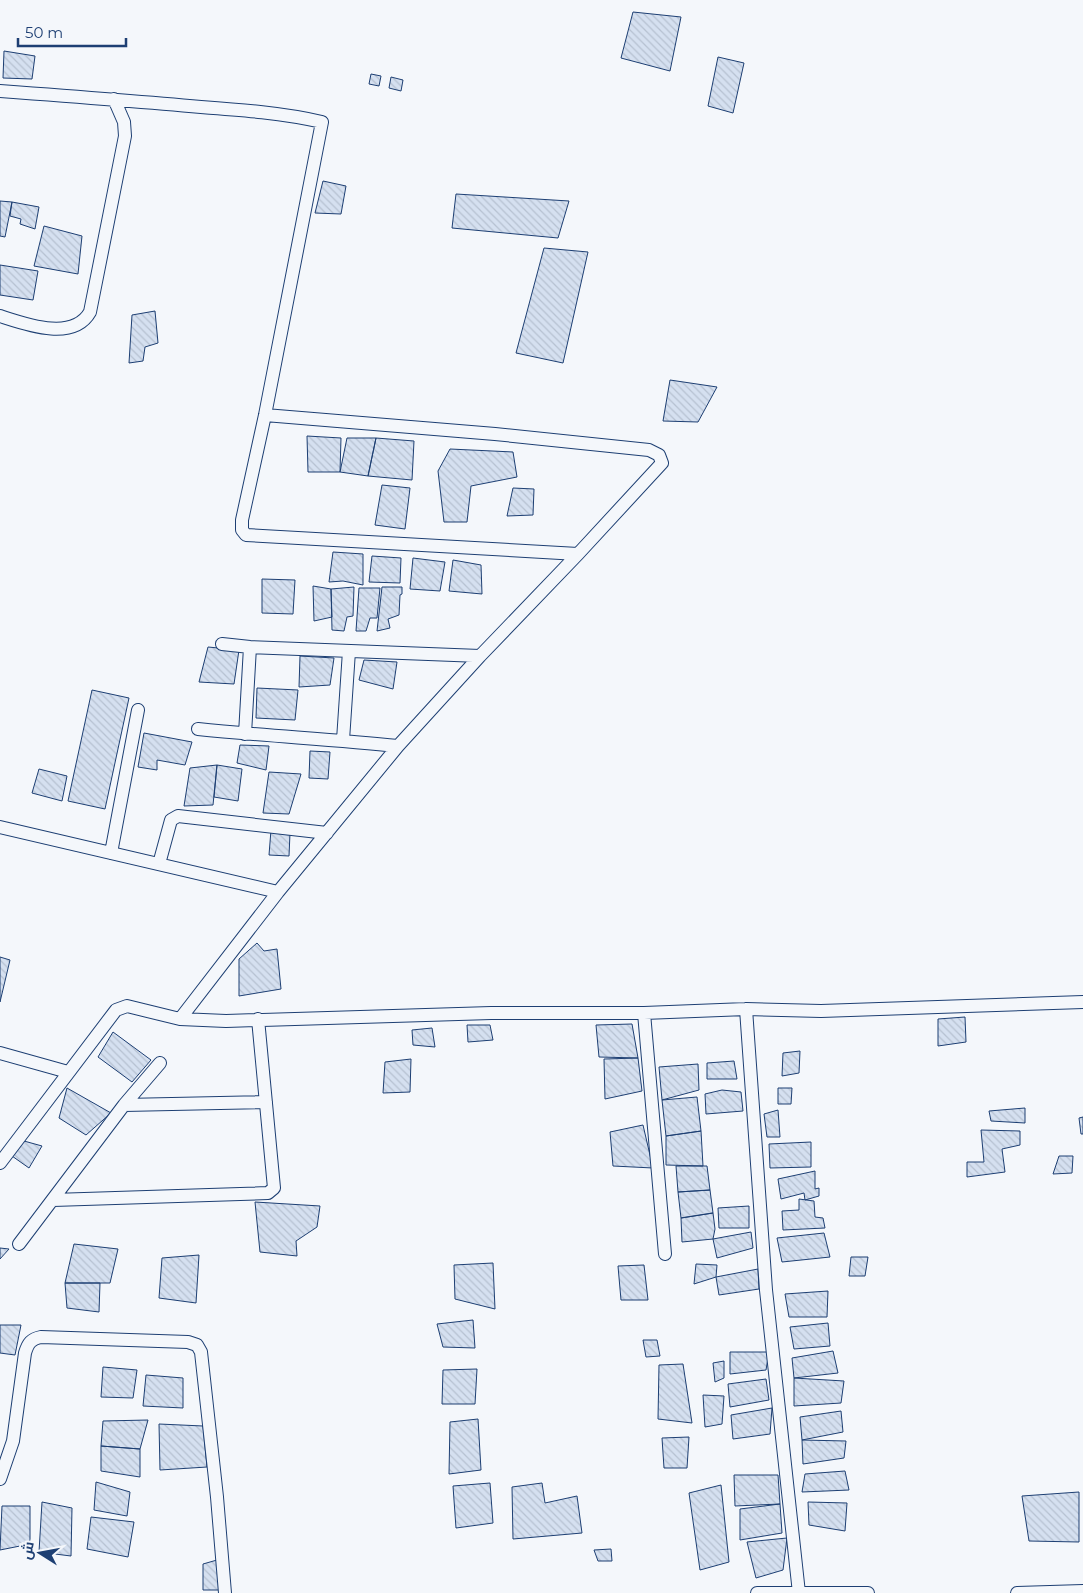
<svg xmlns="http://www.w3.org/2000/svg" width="1083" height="1593" font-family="Montserrat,Cairo,sans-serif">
	<defs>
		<pattern id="building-back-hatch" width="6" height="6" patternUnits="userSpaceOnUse" patternTransform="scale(1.25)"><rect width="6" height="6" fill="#d5e0f0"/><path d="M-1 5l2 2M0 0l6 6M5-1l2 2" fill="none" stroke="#b6c1d1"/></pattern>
	</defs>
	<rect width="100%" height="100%" fill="#f4f7fb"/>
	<path fill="url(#building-back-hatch)" stroke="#1d3f73" d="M633 12 681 17 670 71 621 58Z
		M4 51 35 56 32 79 3 78Z
		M718 57 744 63 733 113 708 106Z
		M371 74 381 76 379 86 369 84Z
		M391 77 403 80 401 91 389 88Z
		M323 181 346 186 341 214 315 213Z
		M456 194 569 201 558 238 452 228Z
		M0 201 12 202 5 237 0 236Z
		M12 202 39 207 35 229 20 224 21 219 10 216Z
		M44 226 82 236 78 274 34 266Z
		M544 248 588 252 563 363 516 353Z
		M0 265 38 271 33 300 0 295Z
		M155 311 158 343 145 347 143 361 129 363 132 315Z
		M670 380 717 387 698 422 663 421Z
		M307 436 341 438 340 472H308Z
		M347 438H376L368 476 340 472Z
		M376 438 414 441 412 480 368 476Z
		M450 449 513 452 517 477 471 486 467 522H444L438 471Z
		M382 485 410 488 405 529 375 525Z
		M513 488 534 489 533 515 507 516Z
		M333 552 363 554V585L343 581 329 582Z
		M372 556 401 558 400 583 369 582Z
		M413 558 445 562 440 591 410 589Z
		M453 560 481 565 482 594 449 591Z
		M262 579 295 580 293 614 262 613Z
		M313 586 331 589 332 617 314 621Z
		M354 587 353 616 347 617 344 631 332 630 331 589Z
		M382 587H402V594L400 595 399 615 388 619 390 628 377 631Z
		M359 588H380L377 618H370L366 631H356Z
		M208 647 239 650 234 684 199 682Z
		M300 656 334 658 330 685 299 687Z
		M364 660 397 662 393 689 359 680Z
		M257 688 298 690 295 720 256 718Z
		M92 690 129 698 105 809 68 801Z
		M144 733 192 742 185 765 157 760V770L138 767Z
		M240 745 269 746 266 770 237 763Z
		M310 751 330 752 328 779 309 778Z
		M217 765 213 805 184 806 190 768Z
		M217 765 242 769 238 801 214 797Z
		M39 769 67 776 62 801 32 793Z
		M269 772 301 774 289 814 263 813Z
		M271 830 290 833 289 856 269 855Z
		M257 943 264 951 277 949 281 989 239 996V959Z
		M0 957 10 960 0 1002Z
		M965 1017 966 1042 938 1046V1019Z
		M632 1024 638 1058 599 1057 596 1025Z
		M467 1025H490L493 1040 468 1042Z
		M432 1028 435 1047 413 1045 412 1030Z
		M113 1032 151 1060 132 1082 98 1057Z
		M800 1051 799 1073 782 1076 783 1053Z
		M638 1058 642 1091 605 1099 604 1059Z
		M411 1059 410 1092 383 1093 385 1062Z
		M734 1061 737 1079H707V1063Z
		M698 1064 699 1090 662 1100 659 1067Z
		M67 1088 111 1113 86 1135 59 1118Z
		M778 1088H792L791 1104H778Z
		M722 1090 741 1092 743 1111 706 1114 705 1094Z
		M697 1097 701 1131 666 1136 662 1100Z
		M1025 1108V1123L991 1121 989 1111Z
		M778 1110 780 1137H767L764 1114Z
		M1083 1117V1134H1081L1079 1118Z
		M643 1125 653 1168 613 1166 610 1132Z
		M981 1130 1020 1131V1145L1002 1149 1005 1172 967 1177V1162H984Z
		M701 1131 703 1166 666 1165V1136Z
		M24 1141 42 1146 29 1168 12 1156Z
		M811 1142V1167L770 1168 769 1144Z
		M1059 1156H1073L1072 1173 1053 1174Z
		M676 1166H707L710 1190 678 1192Z
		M815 1171V1189L819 1188V1196L805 1200 804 1193 781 1199 778 1179Z
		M710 1190 713 1213 681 1218 678 1192Z
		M799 1199 814 1201 815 1217 823 1218 825 1228 783 1230 782 1211 799 1210Z
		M255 1202 320 1206 317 1227 296 1241 297 1256 260 1252Z
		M749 1206V1228H719L718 1208Z
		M713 1213 715 1229 713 1239 682 1242 681 1218Z
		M751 1232 753 1248 717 1258 713 1239Z
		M824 1233 830 1257 782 1262 777 1238Z
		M74 1244 118 1249 110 1283H65Z
		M0 1248 9 1249 0 1259Z
		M199 1255 196 1303 159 1298 162 1258Z
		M851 1257H868L865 1276H849Z
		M493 1263 495 1309 455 1299 454 1265Z
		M696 1264 717 1265 716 1277 694 1284Z
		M644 1265 648 1300H621L618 1266Z
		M758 1269 759 1289 719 1295 716 1277Z
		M65 1283H100L99 1312 67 1308Z
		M828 1291 827 1317H789L785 1294Z
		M473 1320 475 1348 443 1347 437 1324Z
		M828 1323 830 1346 794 1349 790 1327Z
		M0 1325H21L15 1355 0 1353Z
		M643 1340H657L660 1356 646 1357Z
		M833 1351 838 1373 794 1378 792 1358Z
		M730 1352H769L766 1370 730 1374Z
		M724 1361V1378L715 1382 713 1363Z
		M683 1364 692 1423 658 1419 659 1365Z
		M103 1367 137 1370 133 1398 101 1397Z
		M477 1369 475 1404H442L443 1370Z
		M146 1375 183 1378V1408L143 1406Z
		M794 1378 844 1381 841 1403 794 1406Z
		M766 1379 769 1400 730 1407 728 1384Z
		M703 1395 724 1396 722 1424 705 1427Z
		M772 1408 770 1434 733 1439 731 1415Z
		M841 1411 843 1432 802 1440 800 1417Z
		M478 1419 481 1470 449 1474 450 1422Z
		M148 1420 140 1449 101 1446 103 1421Z
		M159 1424 203 1426 207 1467 160 1470Z
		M689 1437 687 1468H664L662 1438Z
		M802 1440 846 1441 844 1458 803 1464Z
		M101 1446 140 1449V1477L101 1471Z
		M845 1471 849 1490 802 1492 805 1474Z
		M734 1475H778L780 1504 735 1506Z
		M96 1482 130 1492 127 1516 94 1510Z
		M490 1483 493 1523 456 1528 453 1486Z
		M542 1483 545 1503 577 1496 582 1533 513 1539 512 1487Z
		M721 1485 729 1562 700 1570 689 1493Z
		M1079 1492V1542L1029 1541 1022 1496Z
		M42 1502 72 1508 71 1556 39 1552Z
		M808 1502 847 1503 845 1531 809 1525Z
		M780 1504 782 1533 740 1540V1509Z
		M2 1506H30V1544L0 1550Z
		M91 1517 134 1522 128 1557 87 1549Z
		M787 1538 783 1570 756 1578 747 1542Z
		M611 1549 612 1561H598L594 1550Z
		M217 1560 219 1590H203V1564Z"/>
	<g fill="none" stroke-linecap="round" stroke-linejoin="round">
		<g stroke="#1d3f73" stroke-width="14">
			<path id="street" d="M0 91C67 96 134 101 201 107 242 110 283 113 322 122L265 415 242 520V530L246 535 578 554
				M0 316C25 324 73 342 90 312L125 136 124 122 114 99
				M222 644 250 647 480 656
				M198 729C265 736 332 739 398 746
				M245 734 250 647
				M343 740 349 651
				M0 827 278 892
				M111 853 138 710
				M159 864 171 820 178 816 327 833
				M746 1009 766 1290 799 1593
				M644 1013 665 1254
				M180 1019 278 892 398 746 480 656 578 554 662 463 659 455 649 450 495 434 265 415
				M0 1053 68 1072
				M124 1105 266 1102
				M0 1163 116 1010 127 1006 180 1019 226 1021 491 1013H644L746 1009 821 1011 1083 1002
				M53 1200 268 1193 274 1188 258 1019
				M19 1244 124 1105 160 1063
				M0 1479 13 1441 25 1353C28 1343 31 1339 41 1337L188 1342 197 1345 201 1352 217 1497 225 1593
				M757 1593H868
				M1017 1593 1083 1591"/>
		</g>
		<use href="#street" stroke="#f4f7fb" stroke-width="12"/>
	</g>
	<g transform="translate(40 1553) rotate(281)" stroke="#f4f7fb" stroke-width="4" paint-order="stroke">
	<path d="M0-4L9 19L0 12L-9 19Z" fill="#1d3f73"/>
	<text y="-8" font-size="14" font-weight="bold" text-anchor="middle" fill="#1d3f73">ش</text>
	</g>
	<path d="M18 38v8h108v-8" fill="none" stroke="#1d3f73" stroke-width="2.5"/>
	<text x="25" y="38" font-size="15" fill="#1d3f73" stroke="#f4f7fb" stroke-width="4" paint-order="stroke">50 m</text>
</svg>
